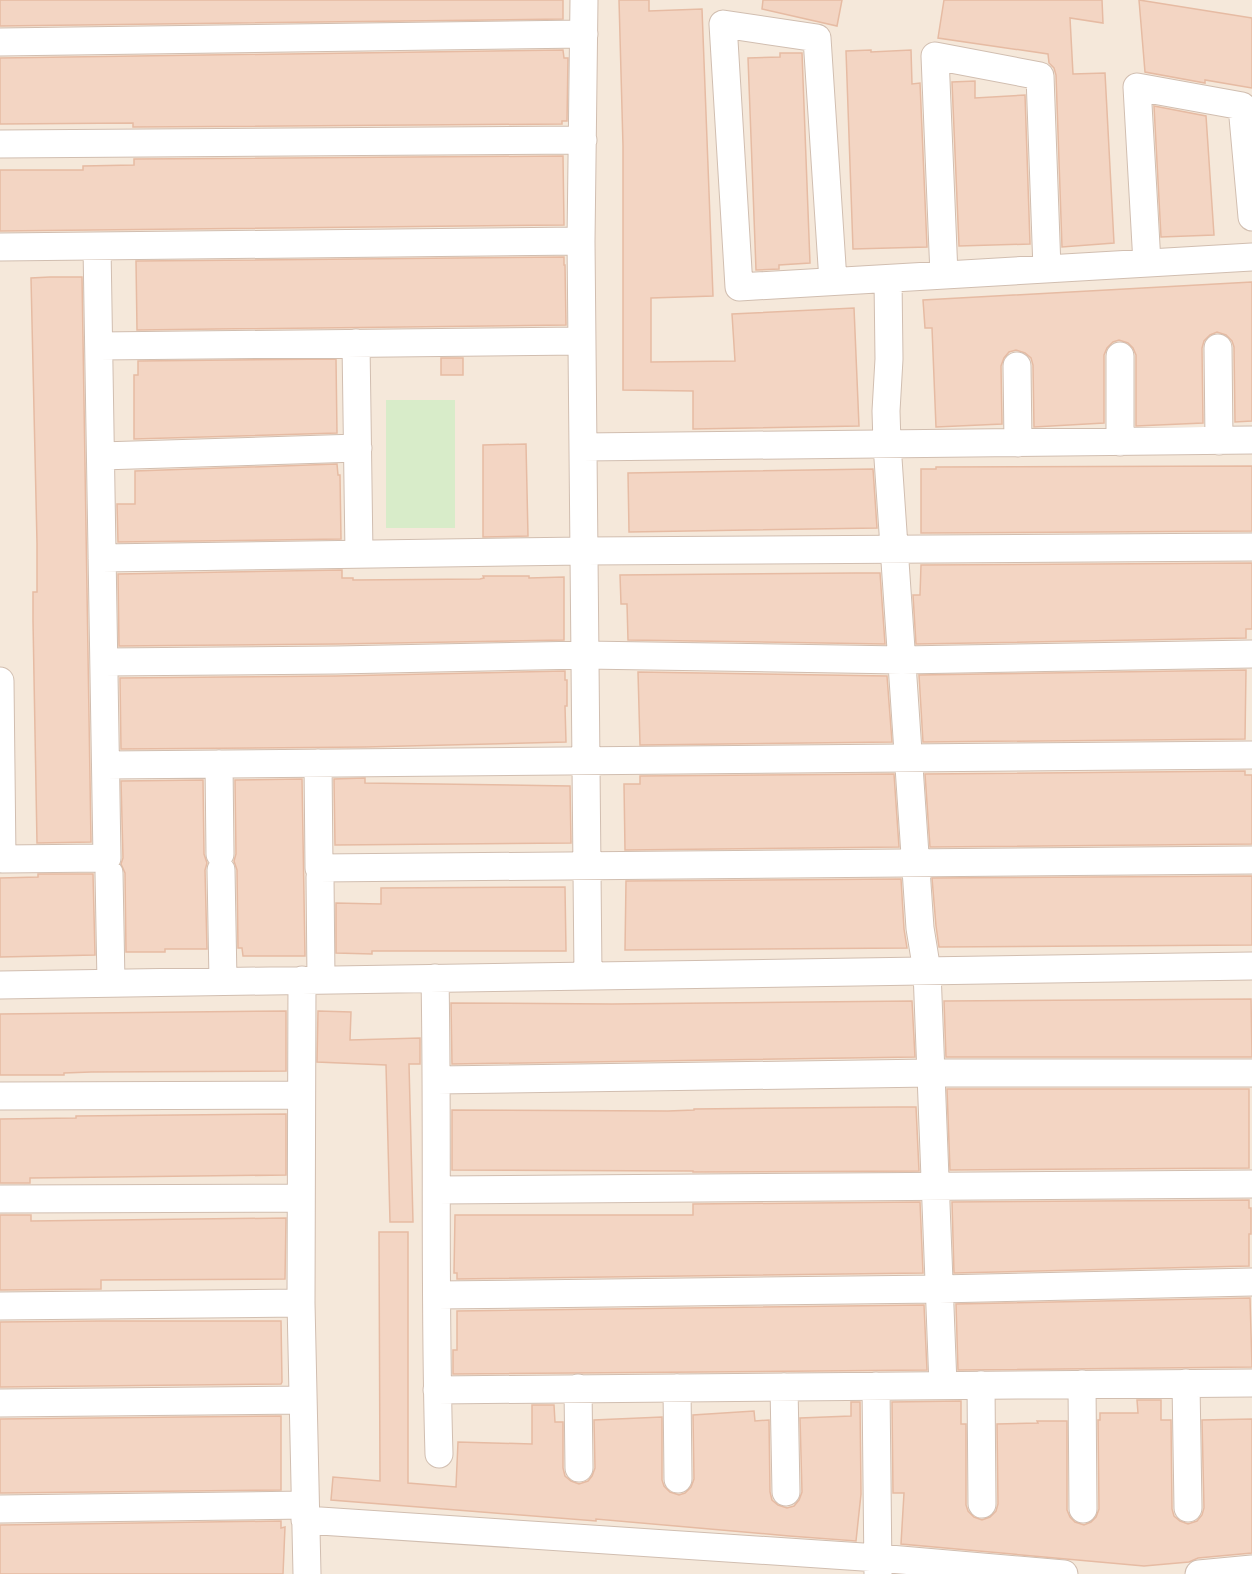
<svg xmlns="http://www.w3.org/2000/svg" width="1252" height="1574" font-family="'Public Sans',sans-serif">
	<rect width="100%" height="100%" fill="#fdf6ec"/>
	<path fill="#f5e8da" d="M0 0H1252V1574H0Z"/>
	<path fill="#d8ecc9" d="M386 400H455V528H386Z"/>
	<path fill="#f3d5c3" stroke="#e6bba3" stroke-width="1.5" d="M0 0H563V19L0 26Z
		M619 0H649V11L702 9 713 296 651 298V362L735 361 732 314 854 308 859 426 693 429V391L623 390V146Z
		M763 0H842L837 26 762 9Z
		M944 0H1102L1103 23 1070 18 1073 74 1105 73 1114 243 1062 247 1056 75 1054 68 1049 63 1048 54 938 38Z
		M1139 0 1252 18V88L1205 80V83L1145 72Z
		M563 50 564 58H568L567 121H562V124L133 127V123L0 124V58Z
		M871 50V52L911 50 912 84 920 83 927 247 853 249 846 51Z
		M780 53H802L810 263 779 265V269L756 270 748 58 780 57Z
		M975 81V98L1025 95 1030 244 959 246 952 82Z
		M1154 106 1206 116 1214 235 1161 237Z
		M563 156 564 225 0 231V170H83V166L134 165V159Z
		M564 257V265H565L566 325 137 330 136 261Z
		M50 277H82L91 842 37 843 33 621V592H37V543L31 278Z
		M1252 282V421L1235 422 1234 347 1232 341 1226 335 1217 332 1210 335 1204 341 1202 348 1203 423 1136 426V355L1133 348 1128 343 1119 340 1113 342 1107 348 1104 355V423L1034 427 1033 365 1031 358 1025 353 1016 350 1009 352 1004 358 1001 366 1002 424 936 427 932 328H925L923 300Z
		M441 358H463V375H441Z
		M336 359 337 433 134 439V375H138V361Z
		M526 444 528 536 483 537V445Z
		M337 464 338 475H340L341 539 118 542 117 504H135V471Z
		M1252 466V531L921 533V469H936V467Z
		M873 469 877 528 629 532 628 473Z
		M1252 563V629H1246V638L916 644 913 595H920L921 565Z
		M342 570V578H353V580L480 579 484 578 483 576H529V578L564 577V640L336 644 119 646 118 574Z
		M856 573H880L885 644 628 640 627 604H621L620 575Z
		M1246 670 1245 739 923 742 919 675Z
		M565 671V680H567V706H565L566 742 365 747 121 749 120 678 336 676Z
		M638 672 887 676 892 742 640 745Z
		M1245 771V775H1252V844L930 847 925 774Z
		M894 774 899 847 625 850 624 784H640V776Z
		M365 778V783L570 786 571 843 335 845 334 779Z
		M302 779 305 956H243L242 948H238L237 870 234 861 236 854 235 780Z
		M203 780 204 854 207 863 205 870 207 949H165V952H126L125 873 121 864 123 858 121 781Z
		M38 874H93L95 955 0 957V878L38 877Z
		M1252 876V945L939 947 936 926 932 878Z
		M901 879 904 929 907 948 625 950 626 881Z
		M565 887 566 951H372V954L336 953V903L381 904V888Z
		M1251 999 1252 1057H946L944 1001Z
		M912 1001 915 1057 452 1064 451 1003 612 1004Z
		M286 1011V1071L91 1072 64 1073V1075H0V1014Z
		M318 1011 351 1012 350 1040 420 1038V1064H409L413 1222H390L386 1065 317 1062Z
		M947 1089H1249V1168L950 1170Z
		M898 1107H916L919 1171 693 1172V1171L452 1170V1110L668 1111 694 1110V1109Z
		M286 1114V1175L30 1178V1183H0V1119L76 1118V1116Z
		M1249 1200V1208H1251V1234H1249V1266L954 1273 952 1202Z
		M920 1202 923 1273 457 1279V1273H454L455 1215H693V1204Z
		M0 1215H31V1221L286 1218 285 1279 101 1280V1289L0 1290Z
		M379 1232H408V1483L456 1487 458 1442 532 1444V1405H554L555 1422H563V1468L565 1476 571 1481 579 1484 588 1481 592 1476 595 1468 594 1420 662 1417V1480L664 1486 670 1492 679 1495 685 1493 691 1487 694 1479 693 1415 754 1411 755 1421 769 1420 770 1492 772 1500 778 1505 787 1508 794 1506 799 1500 802 1492 800 1418 851 1416V1402H860L861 1494 856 1541 789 1536 596 1519V1521L331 1500 333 1477 380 1481Z
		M1250 1298 1252 1367 958 1370 956 1304Z
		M924 1305 927 1370 453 1374V1350H457V1311Z
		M101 1321H281L282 1382 281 1384 0 1387V1322Z
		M1137 1400H1161V1420H1171L1172 1509 1174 1516 1180 1521 1188 1524 1197 1521 1202 1515 1204 1508 1202 1420 1252 1419V1553L1198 1558 1189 1562 1144 1566 901 1544 904 1493H893L892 1402 961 1401V1424H966V1505L968 1511 974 1517 982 1520 990 1517 996 1511 998 1504 997 1424 1038 1423 1037 1421H1067V1510L1070 1517 1075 1522 1084 1525 1091 1522 1096 1517 1099 1509 1098 1420H1100V1413H1138Z
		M281 1416V1490L0 1493V1419Z
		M281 1521V1528L285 1527 283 1574H0V1525Z"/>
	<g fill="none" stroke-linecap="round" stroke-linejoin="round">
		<g stroke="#d1beb0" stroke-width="29">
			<path id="street" d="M584 0 581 241 588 976
				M0 42 584 34
				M0 144 583 140
				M0 247 581 241
				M1147 263 1137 87 1242 106 1252 217
				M944 275 935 56 1040 76 1047 269
				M888 279 889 359 886 411 887 444 920 928 927 971 943 1385
				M833 281 817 38 723 24 739 287 1252 257
				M356 343 359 554
				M99 346 582 341
				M1218 348 1219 441
				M1017 366 1018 443
				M1120 442V356
				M583 447C806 446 1029 443 1252 440
				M101 456 358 448
				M102 558 584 551 1252 547
				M104 662 336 660 585 655 902 660 1252 654
				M0 681 2 859 107 858 97 246
				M318 763 319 868 1252 860
				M219 764 220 854
				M106 765 1252 755
				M221 870 223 981
				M109 873 111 983
				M320 877 321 980
				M435 978C438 1137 434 1295 439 1454
				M302 980 301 1303 307 1574
				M0 985 1252 966
				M437 1080 931 1073H1252
				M0 1096 301 1095
				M437 1190 1252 1184
				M0 1199 301 1198
				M437 1295 939 1289 1252 1282
				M0 1306 301 1303
				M1186 1383 1188 1508
				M1082 1384 1083 1509
				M981 1385 982 1504
				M876 1386 878 1574
				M784 1387 786 1492
				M578 1388 579 1468
				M677 1388 678 1479
				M437 1390 1252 1383
				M0 1403 303 1400
				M0 1509 305 1505
				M305 1520 878 1558 1064 1574
				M1199 1574 1252 1569"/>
		</g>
		<use href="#street" stroke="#fff" stroke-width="27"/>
	</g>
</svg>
